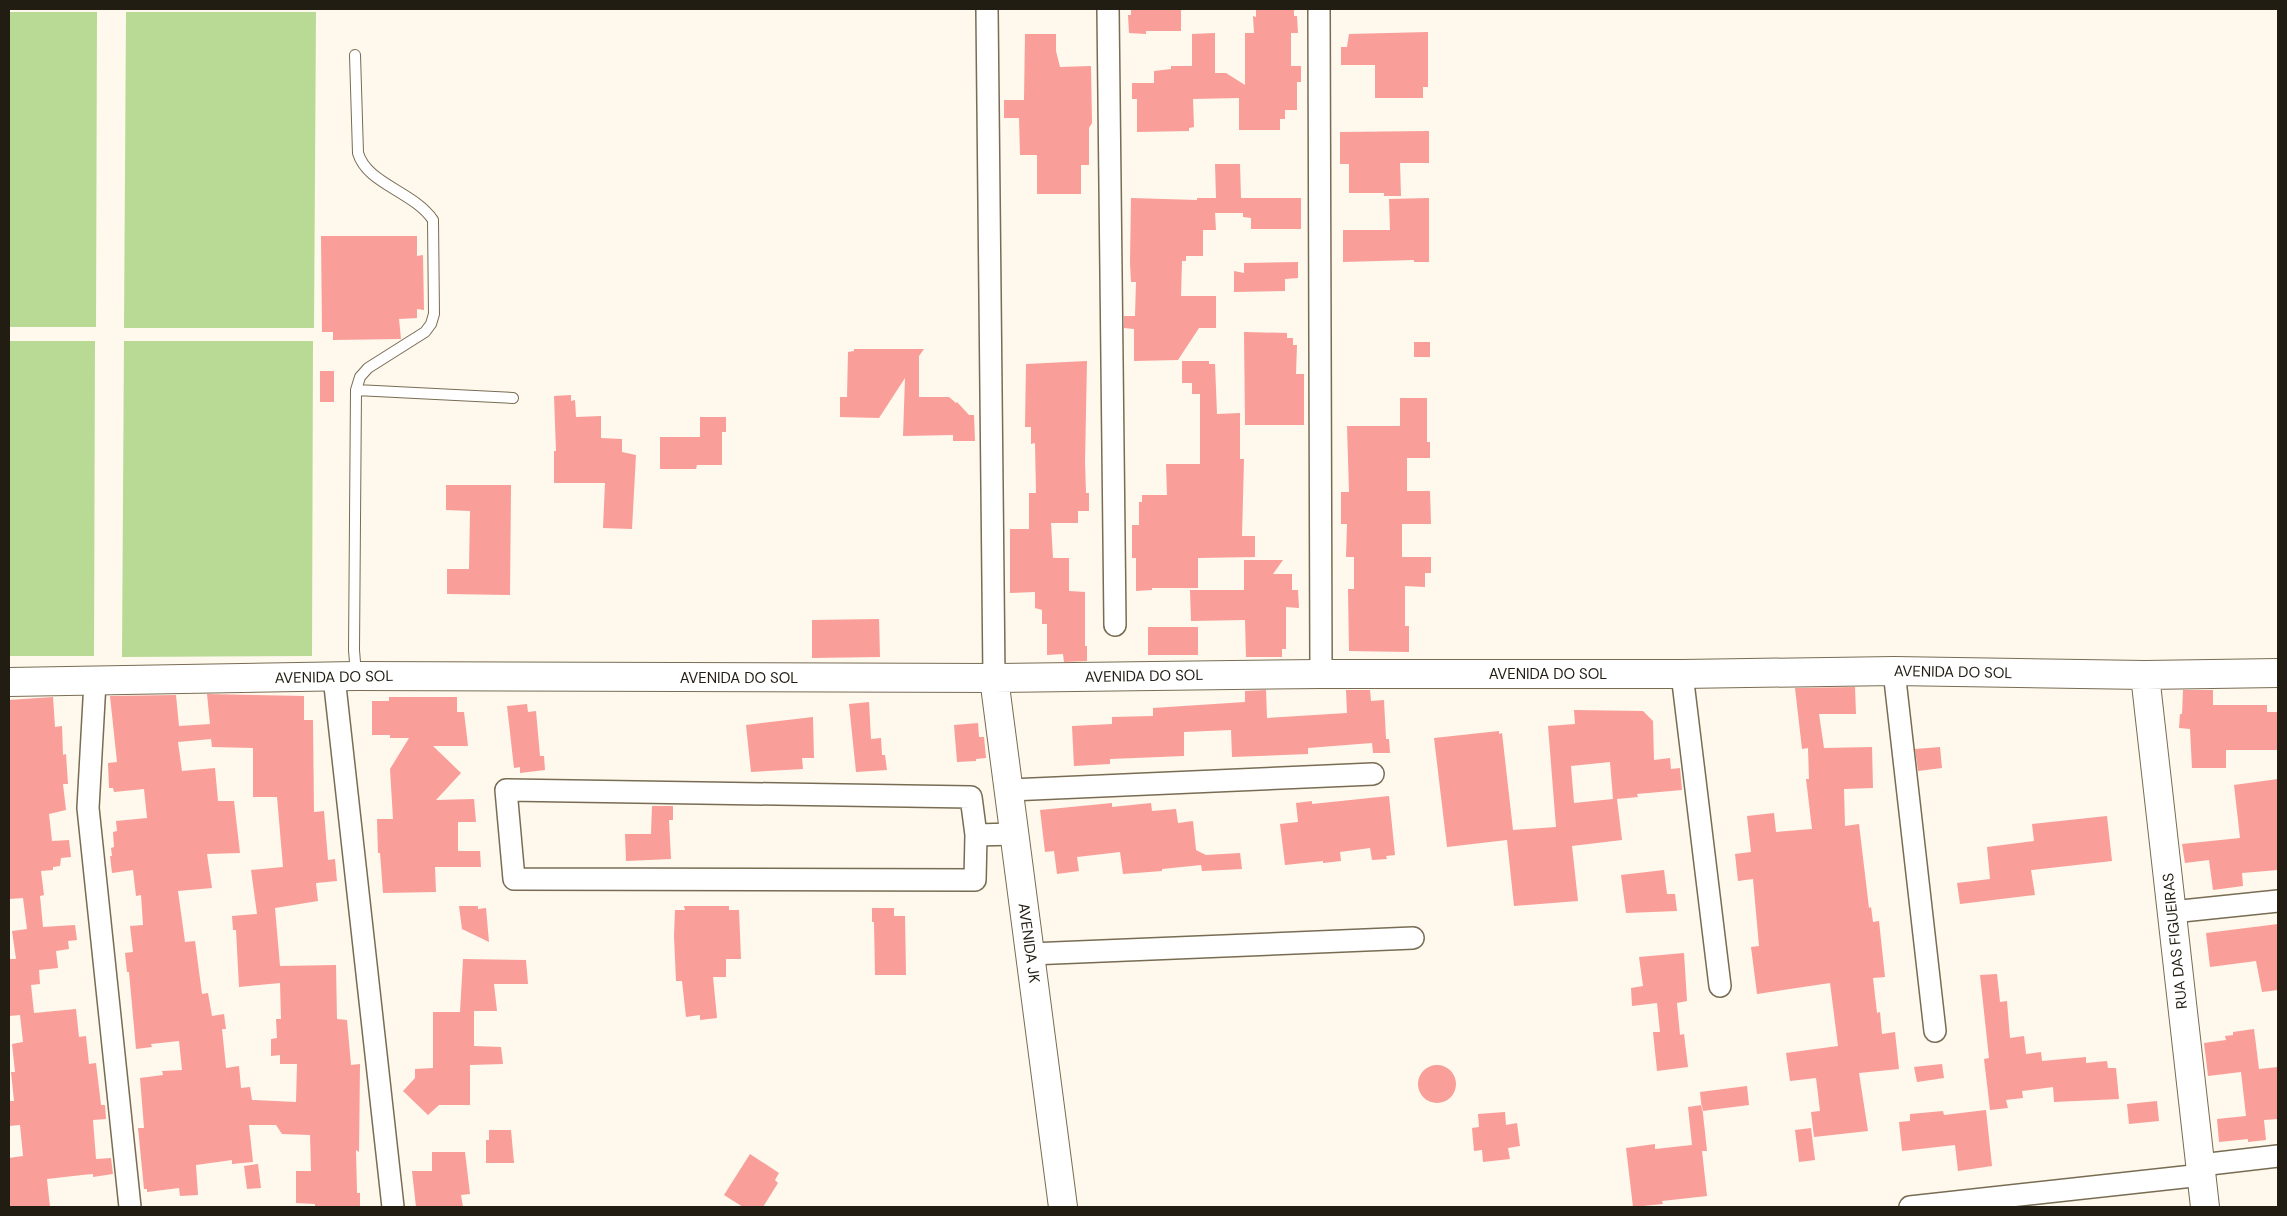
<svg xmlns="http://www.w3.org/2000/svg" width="2287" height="1216" font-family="'DM Sans',sans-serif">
	<rect width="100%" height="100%" fill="#fef8ed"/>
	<path fill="#b8da94" d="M9 12H97L96 327H9Z
		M126 12H316L314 328H124Z
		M9 341H95L94 656H9Z
		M124 341H313L312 656 122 657Z"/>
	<path fill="#f99e98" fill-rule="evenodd" d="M1131 9H1181V31H1146V34L1129 33 1128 15H1131Z
		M1256 9H1294V16H1297L1298 33H1291V66H1301V82H1297V110H1285V119H1280V130H1239V98L1193 99 1194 127 1189 128V131L1137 132V99H1132V83H1154V71L1171 69V66H1192V34L1215 33V73H1226L1245 85V33H1254L1253 16 1256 17Z
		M1428 32V87H1423V98H1375V65H1341V47H1347L1349 34Z
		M1025 34H1056V51L1060 67 1091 66 1092 123 1089 128V165H1081V194H1037V155H1020L1019 118H1004V100H1024Z
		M1429 131V163H1400L1401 196H1384V193H1349V164H1340V132Z
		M1215 164H1240L1241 198H1301V229H1251V218L1243 217V213H1215L1216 230H1203V256H1186V261H1182L1181 296H1216V328H1199L1178 360 1134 361V329L1124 328V316H1135L1136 282H1131L1130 263 1131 198 1197 200V198H1216Z
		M1429 198V262H1414V260L1343 262V230H1390L1389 199Z
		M321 236H417V256L423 255 424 310 417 309V318L399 319 401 339 333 340V332H322Z
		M1298 262V278L1285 279V291L1234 292V271L1244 273V263Z
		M1244 332 1287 333V338H1293V345H1297L1296 374H1304V425H1245Z
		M1414 342H1430V357H1414Z
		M854 349H924L919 356V397H949L956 403 957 402 969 415H974L975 441H953V435L903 436 905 378 879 418 840 417V397H847L848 352 854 351Z
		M1087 361 1085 462 1086 493H1089V511H1078V523H1051L1053 558H1069V591L1085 592V646H1087V661L1064 662 1063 654 1047 655V624H1042V610L1035 608V592L1010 593V529H1029V493H1036L1035 443 1031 444V427H1025L1026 364Z
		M1182 361H1209V364H1215L1217 414 1240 413V459H1244L1242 536H1255V557L1198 558V588H1152V590L1136 591V558H1132V525H1139V502H1142V495H1167L1166 464H1200V394H1192V383H1182Z
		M320 371H334V402H320Z
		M571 395V401L575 400 576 417 601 416V438L622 439V452L636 455 632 529 603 528 605 483H554V451H556L554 396Z
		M1400 398H1427V442H1430V458H1407V491H1430L1431 524H1402V557H1431V573H1425V587L1405 586V626H1409V652L1349 651 1348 589H1354V557H1346L1347 524H1341V492H1349L1347 426H1400Z
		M700 417H726V432H722V465H697L696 469H660V437H700Z
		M446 485H511L510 595 447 594V569H469L470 511 446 510Z
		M1244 560H1283L1273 574H1292V590H1298L1299 608 1286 607V649H1282V657H1246L1245 620 1191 621 1190 590H1244Z
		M879 619 880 657 812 658V620Z
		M1148 627H1198V655H1148Z
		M1855 687 1856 714H1819L1824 748 1872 747 1873 788 1844 789 1845 826 1859 824 1869 908 1871 907 1873 922 1879 921 1885 977 1873 978 1877 1013 1880 1012 1882 1034 1895 1032 1899 1069 1859 1073 1868 1131 1814 1137 1811 1112 1820 1111 1816 1078 1790 1081 1786 1053 1838 1046 1830 983 1757 994 1751 947 1759 946 1753 879 1738 881 1735 854 1751 852 1747 816 1774 813 1776 832 1812 829 1806 779H1809L1808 748 1802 749 1795 688Z
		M1266 690 1267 718 1347 713 1346 690H1370L1371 701 1384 700 1386 739H1389L1390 753H1373L1372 743 1308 748V754L1232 757 1231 730 1184 732V756L1110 759V764L1074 766 1072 726 1112 724V717L1153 716V708L1245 702V691Z
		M2183 690H2213V705H2267V712H2278V750H2226V768H2192L2190 729 2179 728 2180 714H2182Z
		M207 694 304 696V720H313L314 812 324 811 328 860 335 859 337 881 316 883 318 901 275 908 280 966 336 965 337 1019 347 1020 351 1065 360 1064 359 1152 356 1150 357 1193H360V1207H315V1204L296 1203V1171H311L310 1135 282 1134 276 1125H249L253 1162 232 1164V1160L196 1165 198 1195 180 1196 179 1188 147 1192V1189H144L138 1128H144L140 1078 163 1075 162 1071 182 1070 179 1041 151 1044 152 1047 136 1049 129 972H127L125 953 133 952 130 926 143 925 141 895 136 896 133 870 112 873 110 856H112L111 848 114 847 113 832 117 831 116 821 147 818 144 789 114 792 113 788H109L108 763 117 762 110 696 176 695 179 726 210 724ZM211 739 212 747 253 748V797H277L283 867 251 870 257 914 232 916 233 930H236L239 987 280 983 281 1019H276L277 1038 271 1039V1056L280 1055V1064H297L296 1102 252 1100 250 1087 241 1088 239 1066 226 1068 222 1029H226L224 1014 212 1016 208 993 202 994 195 941 185 942 178 891 212 888 207 854 240 853 234 801H218L215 768 182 771 178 742Z
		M53 697 55 727 62 726 63 755 66 754 68 784H63L66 810 49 814 52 841 69 840 71 857 61 858 60 866 53 867V870L41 871 44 895 40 896 43 927 75 925 77 940 68 941 69 949 56 951 58 968 39 970 40 984 31 985 34 1013 76 1009 79 1037 86 1036 89 1064 96 1063 101 1105H105L106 1119 93 1120 96 1159 111 1158 113 1174 93 1177V1174L82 1175 47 1179 50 1207H9V1158L23 1156 20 1125 9 1126V1101H14L11 1072H15L12 1044 23 1042 20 1015 9 1016V959H16L12 931 27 929 23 898 9 899V700Z
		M389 697H457V712H464L468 746H433L461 773 436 800 474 799 476 822H458V851H480L481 867H435L436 892 383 893 380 853H378L377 819H393L390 769 409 738H390V735H372V701H389Z
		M869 702 871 739 881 738 882 755H885L887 770 856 772 849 704Z
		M527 704 528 712 536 711 540 756H544L545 770 520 773V767L514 768 507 706Z
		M1574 710 1643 711 1653 721 1654 760 1670 758 1671 769 1680 768 1682 790 1637 794 1638 797 1617 799 1622 840 1572 846 1578 901 1514 906 1507 840 1447 847 1434 738 1499 731V734L1502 733 1513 830 1556 827 1548 726 1575 724ZM1610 762 1613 799 1574 803 1571 766Z
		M813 717 814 758H802L803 769 751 772 746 725Z
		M978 723 979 737H984L986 758 976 759V761L957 762 954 725Z
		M1940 747 1942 768 1918 771 1915 749Z
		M2278 779V870L2242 873 2243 886 2213 890 2209 860 2185 863 2182 844 2240 838 2234 785Z
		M1389 796 1395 855 1386 856 1387 859 1372 860 1370 848 1340 852 1341 861 1323 863V861L1285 865 1280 824 1298 822 1296 803 1312 801V804Z
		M1112 803V807L1151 803 1152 811 1176 809 1178 823 1193 821 1196 850 1206 855 1240 853 1242 869 1202 871 1201 865 1162 869V871L1123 874 1120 852 1077 857 1079 871 1057 874 1054 851 1045 852 1040 810Z
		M652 806H673V820H669L671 859 626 861 625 834H651Z
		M2107 816 2112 861 2031 870 2035 895 1960 904 1957 883 1990 879 1987 847 2034 841 2032 824Z
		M1664 870 1667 894H1675L1677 911 1626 913 1621 875Z
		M459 906H478V909L486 908 489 942 462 929Z
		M684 906H729V910H739L741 959H726V977H713L717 1018 700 1020V1015L686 1017 682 981H676L674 936 675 910H685Z
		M872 908H894V916H905L906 975H875L874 922H872Z
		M2278 924V990L2262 992 2256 961 2210 967 2206 933Z
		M1684 953 1687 1001 1677 1003 1680 1035 1684 1034 1688 1067 1657 1071 1653 1032H1660L1657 1003 1632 1006 1631 988 1643 986 1639 957Z
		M463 959 526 960 528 984H494L497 1011H474V1046L501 1047 503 1064 470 1065V1105H439L428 1115 403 1091 415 1078V1069L433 1068V1012H460Z
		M1997 974 2000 1002 2007 1001 2010 1038 2024 1036 2026 1054 2041 1052 2042 1061 2086 1057V1063L2107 1061 2108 1068H2116L2119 1099 2054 1102 2053 1087 2022 1091 2023 1098 2006 1100 2008 1108 1990 1110 1984 1059 1989 1058 1980 975Z
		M2254 1029 2259 1069 2278 1067V1119L2264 1120 2266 1140 2248 1142V1139L2219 1142 2217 1119 2246 1116 2241 1072 2208 1076 2204 1043 2226 1040 2225 1036 2233 1035V1032Z
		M1942 1064 1944 1078 1917 1082 1914 1067Z
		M1418 1084a19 19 0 1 1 38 0a19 19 0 1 1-38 0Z
		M1747 1086 1749 1105 1702 1111 1700 1092Z
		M2157 1101 2159 1121 2129 1124 2127 1104Z
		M1702 1105 1707 1151H1702L1707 1196 1662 1201 1663 1204 1633 1207 1626 1148 1655 1144V1149L1692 1145 1688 1107Z
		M1986 1110 1992 1166 1958 1171 1955 1145 1902 1151 1899 1122 1910 1121V1114L1943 1111 1944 1115Z
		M1505 1112 1506 1125 1517 1123 1520 1146 1508 1148 1510 1159 1483 1162 1482 1150 1474 1151 1472 1128 1479 1127 1478 1114Z
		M1811 1128 1815 1160 1799 1162 1795 1130Z
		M489 1130H511L514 1163H486V1140H489Z
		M432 1152H465L470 1194 461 1195 463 1207H416L412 1171H432Z
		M750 1154 779 1173 775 1180 778 1183 763 1207H743L724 1195Z
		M258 1164 261 1188 247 1189 244 1166Z"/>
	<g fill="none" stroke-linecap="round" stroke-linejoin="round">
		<g stroke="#786c53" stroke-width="12">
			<path id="lane" d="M355 55 358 153C367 184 413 191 433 220L434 314 431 324 425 332 368 368 360 377 356 390 354 650 356 675
				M356 390 513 398"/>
		</g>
		<g stroke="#786c53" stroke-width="24">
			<path id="street" d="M987 9 994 678
				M1108 9 1115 625
				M1319 9 1321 674
				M1894 671 1935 1031
				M1682 674 1720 986
				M334 677 393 1207
				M95 682 88 808 130 1207
				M1008 790 1373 774
				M976 835 971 797 506 790 514 879 975 880 976 835 1014 834
				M2172 912 2278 901
				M1030 954 1413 938
				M2201 1165 2278 1156
				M1910 1207 2202 1175"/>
		</g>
		<g stroke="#786c53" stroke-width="30">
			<path id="secondary" d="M2145 675 2205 1207
				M994 678 1063 1207
				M9 682 356 676 994 678 1321 674H1682L1894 671 2145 675 2278 673"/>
		</g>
		<use href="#lane" stroke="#fff" stroke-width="10"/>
		<use href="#street" stroke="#fff" stroke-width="21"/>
		<use href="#secondary" stroke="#fff" stroke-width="28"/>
	</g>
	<g text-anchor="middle" stroke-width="4.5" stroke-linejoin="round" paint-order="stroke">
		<g font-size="15" fill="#221d13" stroke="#fff">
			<text transform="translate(1953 672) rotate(1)" y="5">AVENIDA DO SOL</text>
			<text x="1548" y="679">AVENIDA DO SOL</text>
			<text transform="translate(1144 676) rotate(-1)" y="5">AVENIDA DO SOL</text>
			<text transform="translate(334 677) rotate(-1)" y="5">AVENIDA DO SOL</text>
			<text x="739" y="683">AVENIDA DO SOL</text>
			<text transform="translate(2175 941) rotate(-96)" y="5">RUA DAS FIGUEIRAS</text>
			<text transform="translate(1029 943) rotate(82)" y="5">AVENIDA JK</text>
		</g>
	</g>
	<rect width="2287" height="1216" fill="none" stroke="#221d13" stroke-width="20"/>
</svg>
